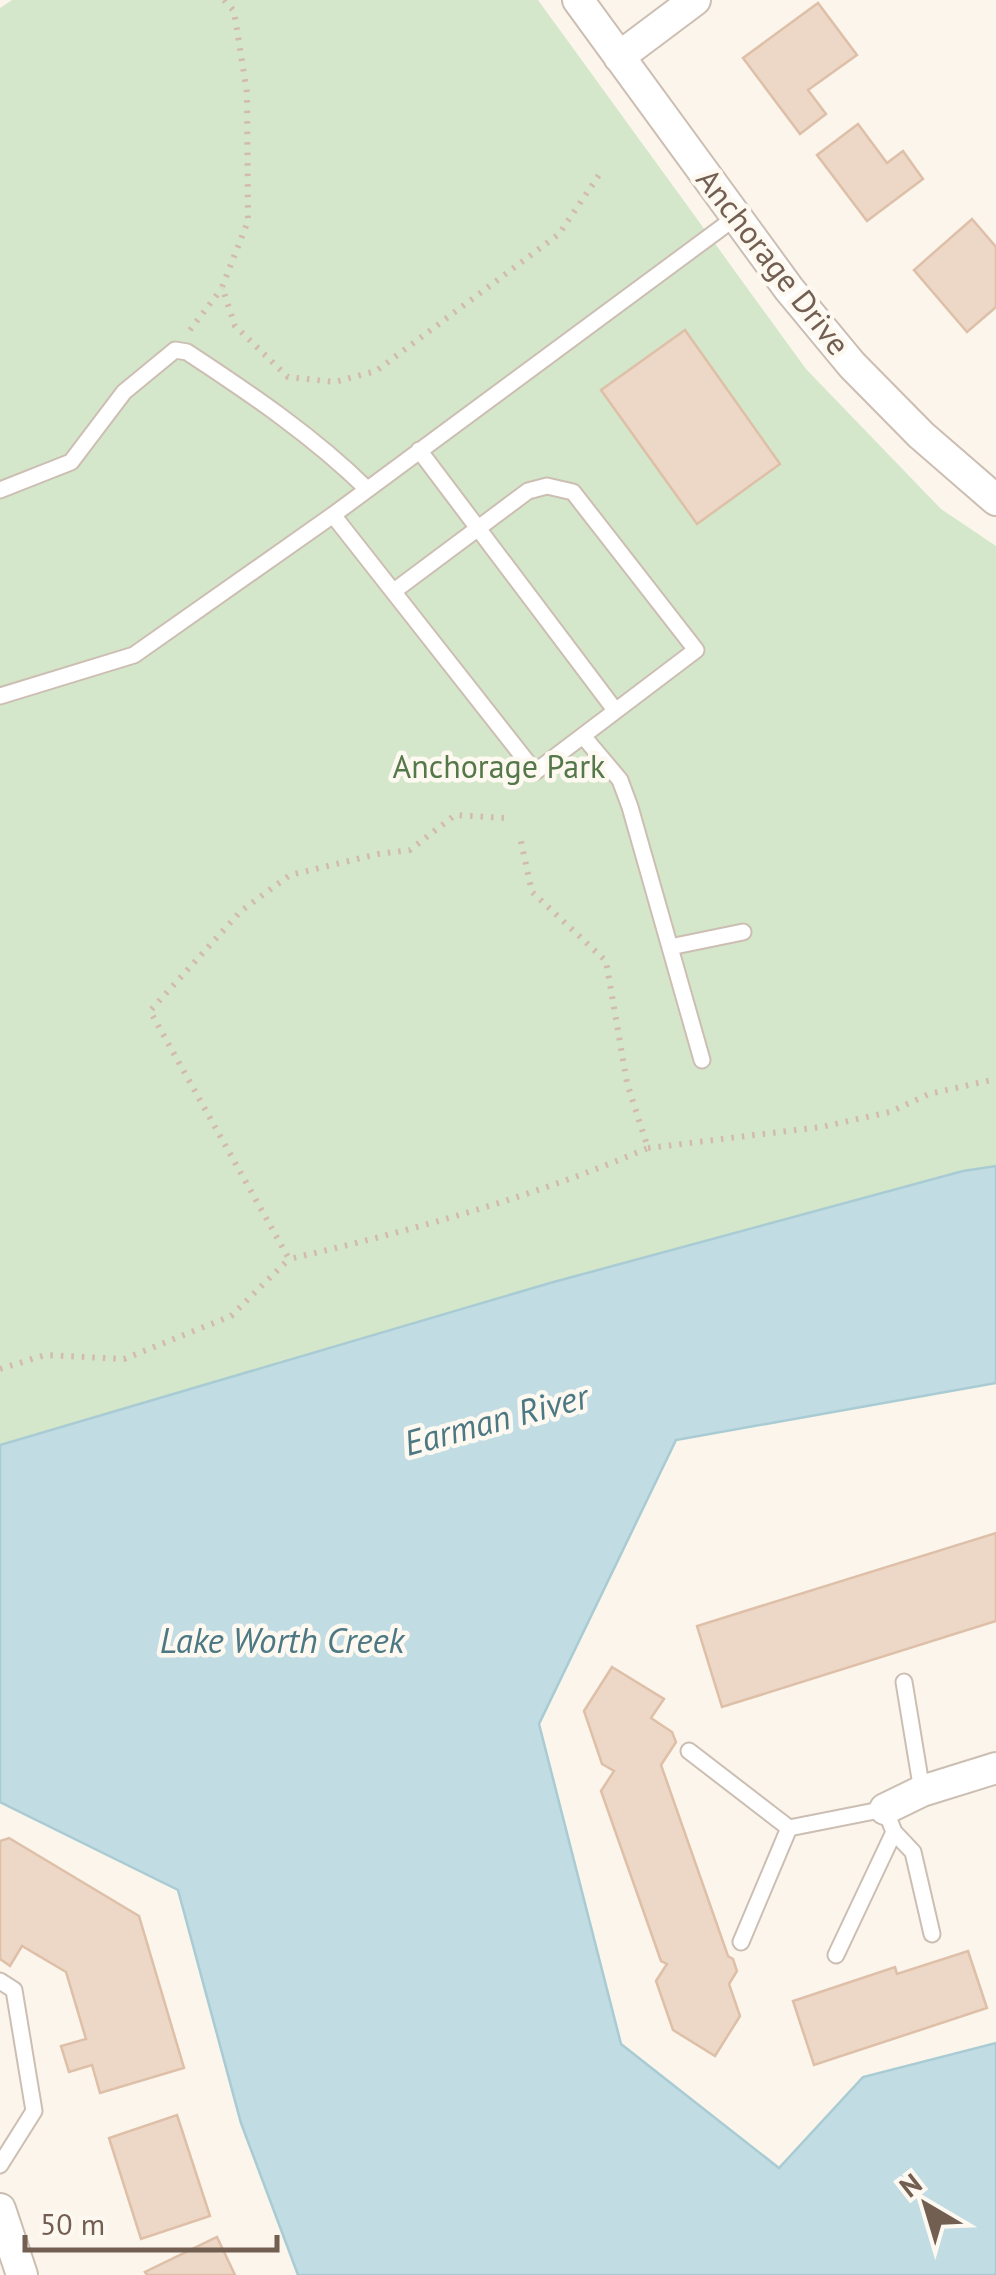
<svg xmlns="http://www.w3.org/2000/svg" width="996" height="2275" font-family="'PT Sans',sans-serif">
	<rect width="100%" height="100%" fill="#fbf5eb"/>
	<path fill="#d5e7cb" d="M12 0H538L806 369 941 509 996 546V1166L963 1171 0 1446V8Z"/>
	<path fill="#c1dce3" stroke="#a9cbd3" stroke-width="2.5" d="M996 1166V1383L676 1440 539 1724 621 2044 779 2168 863 2077 996 2043V2275H298L241 2123 178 1890 0 1802V1445L550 1283 963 1171Z"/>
	<path fill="#edd7c6" stroke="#debfa8" stroke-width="2.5" d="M818 3 857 55 808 90 826 114 800 134 743 58Z
		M858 124 887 163 903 151 923 179 867 221 817 155Z
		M972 219 996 247V307L967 332 914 270Z
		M685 330 780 464 697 524 601 390Z
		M996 1533V1621L722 1707 697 1626Z
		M612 1667 664 1699 651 1718 672 1732 676 1742 661 1765 728 1956 733 1959 737 1971 729 1984 740 2016 715 2056 673 2030 656 1981 667 1964 661 1961 601 1791 614 1771 602 1764 584 1711Z
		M9 1838 139 1916 184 2068 100 2093 92 2065 69 2072 61 2046 86 2039 66 1972 22 1946 10 1966 0 1959V1841Z
		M968 1951 987 2008 814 2065 793 2001 895 1967 897 1974Z
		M177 2115 210 2216 141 2239 109 2138Z
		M217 2237 235 2275H147L145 2272Z"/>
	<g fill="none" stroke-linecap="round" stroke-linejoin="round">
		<g stroke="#ccbeb2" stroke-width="19">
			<path id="service" d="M419 450 615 710
				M0 490 71 462 124 392 175 350 187 352C251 394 313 436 367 489
				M394 591 528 491 547 486 573 492 696 650 535 772 333 515 736 217
				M0 696 134 655 333 515
				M583 736 620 780 630 807 702 1060
				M670 947 743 932
				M904 1682 922 1791
				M689 1751 789 1828 885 1809 894 1832 836 1955
				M894 1832 913 1852 932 1934
				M741 1942 789 1828
				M0 1981 14 1990 34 2111 0 2165"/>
		</g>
		<g stroke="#ccbeb2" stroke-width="34">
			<path id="minor" d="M578 0 789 289 852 365 921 435 996 500
				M619 57 695 0
				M885 1809 922 1791 996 1768
				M0 2209 22 2275"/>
		</g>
		<path stroke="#d2bba8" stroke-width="6" stroke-dasharray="2.5 8" stroke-linecap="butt" d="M224 0 234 11 247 93 248 221 222 287 235 326 288 377 335 382 376 371 559 234 599 175
			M190 330 222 288
			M504 818 455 815 410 850 378 854 290 875 241 911 150 1011 289 1259C411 1231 533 1197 648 1148L627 1083 606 961 532 892 520 837
			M648 1148 821 1127 890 1112 929 1094 996 1079
			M0 1369 45 1355 124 1359 231 1316 289 1259"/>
		<use href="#service" stroke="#fff" stroke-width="15"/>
		<use href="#minor" stroke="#fff" stroke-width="30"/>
	</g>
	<g text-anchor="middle" stroke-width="9" stroke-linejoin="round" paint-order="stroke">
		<g font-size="32" fill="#735f51" stroke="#fdf9f1">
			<text transform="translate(773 262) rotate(52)" y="11">Anchorage Drive</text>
		</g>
		<g font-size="32" fill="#55784a" stroke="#fdf9f1">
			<text x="499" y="778">Anchorage Park</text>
		</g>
		<g font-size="35" font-style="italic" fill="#4c7884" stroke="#fdf9f1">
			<text transform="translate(496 1420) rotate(-15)" y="12">Earman River</text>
			<text x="282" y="1653">Lake Worth Creek</text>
		</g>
	</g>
	<g transform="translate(926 2205) rotate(322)" stroke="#fdf9f1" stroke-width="8" paint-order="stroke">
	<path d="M0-8L18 38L0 25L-18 38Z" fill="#735f51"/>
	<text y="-15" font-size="28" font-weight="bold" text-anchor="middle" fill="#735f51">N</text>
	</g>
	<path d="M25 2235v15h252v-15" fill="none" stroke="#735f51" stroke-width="5"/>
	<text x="40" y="2235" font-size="30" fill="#735f51" stroke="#fdf9f1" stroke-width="8" paint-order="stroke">50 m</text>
</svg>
